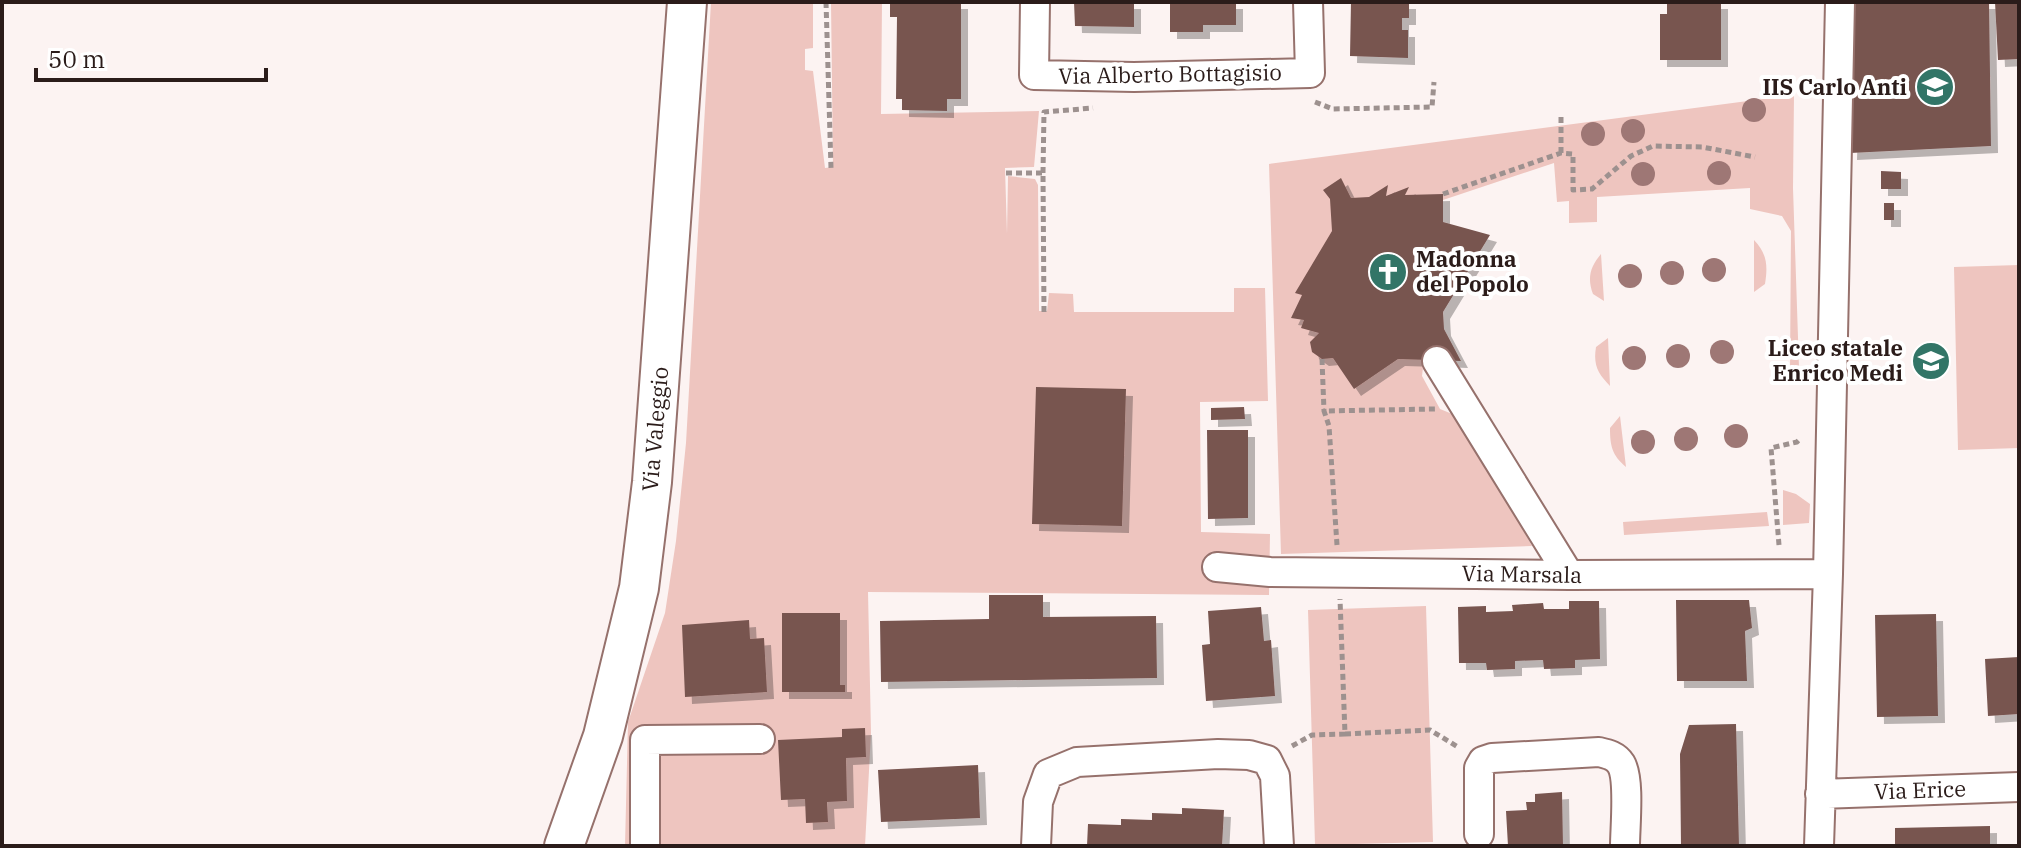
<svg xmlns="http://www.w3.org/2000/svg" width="2021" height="848" font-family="'IBM Plex Serif',serif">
	<defs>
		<filter id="shadow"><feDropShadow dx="7" dy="7" stdDeviation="0" flood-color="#0004"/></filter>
	</defs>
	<rect width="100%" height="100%" fill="#fcf3f2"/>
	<path fill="#eec5bf" d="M711 2H813V48L805 49V70L813 71 825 168 833 167 831 2H882L881 114 1039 111 1034 167 1005 168 1007 234 1008 176 1035 179 1038 185 1039 311H1047L1049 293 1073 294 1074 312H1234V288H1265L1268 401 1200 402 1201 532 1270 534 1269 595 868 592 871 733 865 846H625L628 722 665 613 676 541 686 443Z
		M1794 95 1793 188 1799 367 1790 372 1791 231 1782 216 1750 209V188L1597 197V222L1569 223V201L1557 202 1554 163 1443 200 1422 376 1440 409 1462 418 1532 546 1281 554 1269 164Z
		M1754 240C1767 254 1768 265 1765 284L1754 292Z
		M1601 254 1604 301 1593 294C1587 278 1590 267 1601 254Z
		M2019 265V448L1958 450 1954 267Z
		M1608 338 1610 386C1598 374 1593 365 1596 347Z
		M1620 416 1626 467C1612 455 1610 446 1610 428Z
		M1783 490 1796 494 1810 504 1809 523 1783 525Z
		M1767 512 1769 526 1624 535 1623 522Z
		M1426 606 1433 842 1315 845 1308 610Z"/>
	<path fill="#785550" filter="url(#shadow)" d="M890 2H961V99H947V111L902 110V99H896L897 17H890Z
		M1074 2H1134V27L1075 26Z
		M1170 2H1236V25H1203V32H1170Z
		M1351 2H1409V18H1402V30H1408V58L1350 56Z
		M1667 2H1721V60H1660V14H1667Z
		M1854 2H1989L1991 146 1850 153Z
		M1995 2H2019V59L1998 60Z
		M1881 171 1901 172V189H1881Z
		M1341 178 1351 198 1369 197 1388 185 1386 196 1409 187 1405 195 1443 194V222L1490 235 1443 312 1444 329 1461 361 1398 359 1354 389 1333 358 1322 359 1312 352 1310 342 1319 333 1301 328 1304 320 1291 318 1302 295 1295 293 1332 231 1330 199 1323 190Z
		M1884 203H1894V220H1884Z
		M1036 387 1126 389 1122 526 1032 524Z
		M1244 407 1245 419 1211 420V408Z
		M1207 430H1248V518L1208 519Z
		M989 595H1043V617L1156 616 1157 678 881 682 880 621 989 619Z
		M1676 600H1749L1752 628 1745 631 1747 681H1677Z
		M1569 601H1599L1600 659 1575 660V668L1544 669 1543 660 1515 661V669L1487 670 1486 663H1459L1458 607 1486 606V612L1513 611 1512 605 1543 603 1544 609H1569Z
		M1261 607 1264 641 1271 640 1275 696 1206 701 1202 645 1210 644 1208 611Z
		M782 613H840V685H845V692H782Z
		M1936 614 1938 716 1877 717 1875 615Z
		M749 620 750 639 764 638 767 692 685 697 682 625Z
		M2019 657V714L1988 716 1985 659Z
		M1736 724 1739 846H1681L1680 754 1689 725Z
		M865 728 866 757 846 758 847 801 827 802 828 822 806 823 805 799 781 800 778 740 842 737V729Z
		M978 765 980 818 881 822 878 770Z
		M1562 792 1563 846H1508L1506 811 1527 810 1526 802H1535V794Z
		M1182 808 1224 810 1222 846H1087L1088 824 1121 825V819L1152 820V813L1182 814Z
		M1990 826V846H1895V828Z"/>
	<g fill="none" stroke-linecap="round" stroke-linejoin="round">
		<g stroke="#96716c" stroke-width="32">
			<path id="street" d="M1035 2 1034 75 1134 77 1310 73 1308 2
				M1437 361 1569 575
				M1217 567 1270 572 1569 575 1828 574
				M1820 794 2019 787
				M1479 834V768L1483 761 1492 758 1599 752C1608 754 1616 756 1621 764 1630 779 1625 827 1625 846
				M645 846V740L760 739
				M1036 846 1038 802 1048 774 1077 762 1218 754 1249 755 1267 760 1275 776 1279 846
				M1819 846 1828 574 1840 2"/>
		</g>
		<g stroke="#96716c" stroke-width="42">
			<path id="secondary" d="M564 846 603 736 639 588 652 482 687 2"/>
		</g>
		<path stroke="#9d918f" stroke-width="5" stroke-dasharray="6 4" stroke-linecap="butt" d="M826 2 831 168
			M1315 102 1333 109 1432 107 1434 82
			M1561 153V114
			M1006 173H1043L1044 312
			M1043 173 1044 112 1093 108
			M1443 194 1561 153 1573 154V190L1592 189 1631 156 1653 146 1702 147 1755 157
			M1322 359 1324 411
			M1337 545 1329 426 1324 411 1435 409
			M1779 545 1771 448 1797 442 1801 438
			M1345 734 1430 730 1458 747
			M1292 746 1312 735 1345 734 1340 599"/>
		<use href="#street" stroke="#fff" stroke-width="28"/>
		<use href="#secondary" stroke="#fff" stroke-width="38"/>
	</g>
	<g fill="#9e7775">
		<circle cx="1754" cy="110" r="12"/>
		<circle cx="1633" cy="131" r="12"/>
		<circle cx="1593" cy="134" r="12"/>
		<circle cx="1719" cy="173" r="12"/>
		<circle cx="1643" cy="174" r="12"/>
		<circle cx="1714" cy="270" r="12"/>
		<circle cx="1672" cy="273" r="12"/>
		<circle cx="1630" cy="276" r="12"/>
		<circle cx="1722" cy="352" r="12"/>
		<circle cx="1678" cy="356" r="12"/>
		<circle cx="1634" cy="358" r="12"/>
		<circle cx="1736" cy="436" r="12"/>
		<circle cx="1686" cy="439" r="12"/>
		<circle cx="1643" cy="442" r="12"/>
	</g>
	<defs>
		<g id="school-disc" transform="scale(2)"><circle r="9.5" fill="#327567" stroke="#fff"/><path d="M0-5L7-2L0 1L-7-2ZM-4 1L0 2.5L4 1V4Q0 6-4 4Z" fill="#fff"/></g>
		<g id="church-disc" transform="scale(2)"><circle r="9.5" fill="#327567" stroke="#fff"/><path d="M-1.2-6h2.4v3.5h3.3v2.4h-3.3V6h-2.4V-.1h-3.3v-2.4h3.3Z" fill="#fff"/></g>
	</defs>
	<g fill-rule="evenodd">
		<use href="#school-disc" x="1935" y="87"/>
		<use href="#church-disc" x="1388" y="272"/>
		<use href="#school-disc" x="1931" y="361"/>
	</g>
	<g text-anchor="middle" stroke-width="8" stroke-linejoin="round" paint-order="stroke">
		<g font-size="22" fill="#2b1c1a" stroke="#fff">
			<text transform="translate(1170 74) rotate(-1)" y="8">Via Alberto Bottagisio</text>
			<text transform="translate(655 429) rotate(-85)" y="8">Via Valeggio</text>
			<text transform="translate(1522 574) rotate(1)" y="8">Via Marsala</text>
			<text transform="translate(1920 790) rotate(-2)" y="8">Via Erice</text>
		</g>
		<g font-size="22" font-weight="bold" fill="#2b1c1a" stroke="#fff" text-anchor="end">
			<text x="1907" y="95">IIS Carlo Anti</text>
			<text x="1416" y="267" text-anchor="start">Madonna<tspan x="1416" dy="25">del Popolo</tspan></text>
			<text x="1903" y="356">Liceo statale<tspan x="1903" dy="25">Enrico Medi</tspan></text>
		</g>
	</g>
	<rect width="2021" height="848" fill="none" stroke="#2b1c1a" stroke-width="8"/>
	<path d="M36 68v12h230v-12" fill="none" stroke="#2b1c1a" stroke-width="4"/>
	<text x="48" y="68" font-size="24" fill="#2b1c1a" stroke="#ffffff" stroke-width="6" paint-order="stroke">50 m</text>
</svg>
